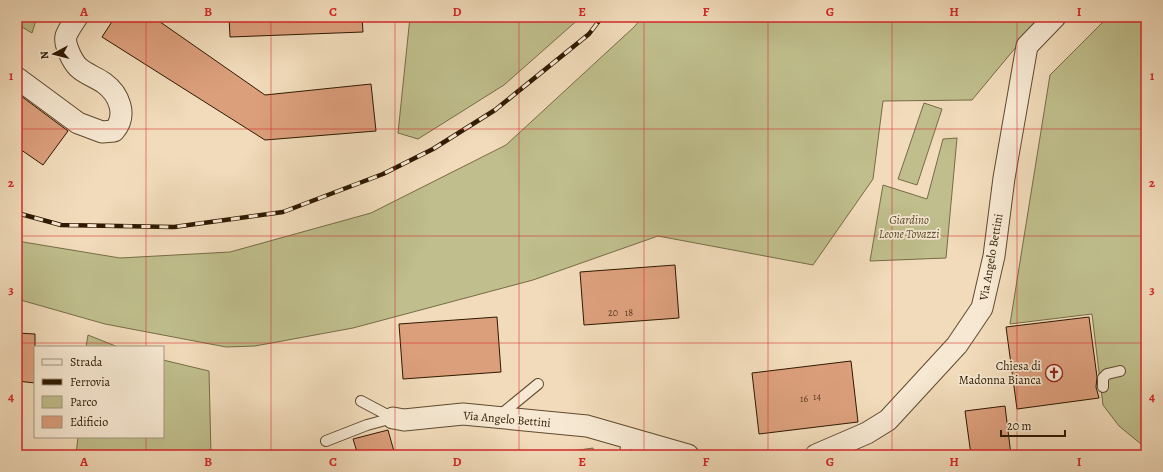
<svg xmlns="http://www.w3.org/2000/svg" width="1163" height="472" font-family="Alegreya,serif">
	<rect width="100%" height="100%" fill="#f1dbba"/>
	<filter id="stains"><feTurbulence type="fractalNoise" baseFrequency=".005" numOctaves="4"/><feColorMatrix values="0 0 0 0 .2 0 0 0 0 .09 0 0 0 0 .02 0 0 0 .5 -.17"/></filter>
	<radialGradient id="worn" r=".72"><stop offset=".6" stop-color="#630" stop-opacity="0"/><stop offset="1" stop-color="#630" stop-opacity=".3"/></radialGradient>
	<path fill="#bfbe8c" stroke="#766c46" d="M17 17H37L32 33 17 24Z
		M410 17H581L504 85 418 139 398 133Z
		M643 17H1041L972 100 883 101 873 179 813 265 658 236 533 280 353 328 255 346 226 347 105 324 17 299V241L120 258 230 252 371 213 506 145 634 27Z
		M1108 17H1146V446L1141 444 1119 426 1103 405 1092 314 1010 324 1050 75Z
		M924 103 942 109 917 185 898 179Z
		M957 138 946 258 870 261 883 185 927 199 943 139Z
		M88 335 118 347H86Z
		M163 360 209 371 211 455H76L78 437H163Z
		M593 448 594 455H543Z"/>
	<path fill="#dc9f7c" stroke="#2e1900" d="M115 17H153L265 95 371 84 376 131 265 140 102 37Z
		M229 17H362L363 32 230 37Z
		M17 93 68 131 43 165 17 147Z
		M675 265 679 318 584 325 580 272Z
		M497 317 501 372 403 379 399 324Z
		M1089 317 1097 377 1096 387 1099 398 1017 409 1006 327Z
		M17 333 35 334V383L17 381Z
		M851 361 858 422 759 434 752 373Z
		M1005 406 1011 455H971L965 411Z
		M388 430 395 455H358L353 439Z"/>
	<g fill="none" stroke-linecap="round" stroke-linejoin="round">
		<g stroke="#5f4a2e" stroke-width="12">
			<path id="service" d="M1103 387V378L1107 374 1120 371
				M361 401 393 418
				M499 416 538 384
				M326 441 367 425 393 418
				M625 455 627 437"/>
		</g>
		<g stroke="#5f4a2e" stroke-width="23">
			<path id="minor" d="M17 78 78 123 102 132 114 131C128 115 119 94 104 83 96 77 85 74 78 67 72 61 64 44 66 36 68 30 74 22 77 17
				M393 418 404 420 463 414 587 426 688 455
				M816 455 867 433 888 420 957 345 982 308 994 256 1004 178 1027 46 1055 17"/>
		</g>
		<use href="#service" stroke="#f6e8d2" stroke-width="10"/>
		<use href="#minor" stroke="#f6e8d2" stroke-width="21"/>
		<g stroke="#2e1900" stroke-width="4.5">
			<path id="rail" d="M17 213 61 225 174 227 283 212 383 174 433 149 495 110 589 34 602 17"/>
		</g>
		<use href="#rail" stroke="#f6e8d2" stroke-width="3" stroke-dasharray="9" stroke-linecap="butt"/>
	</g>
	<path fill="none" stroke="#d62828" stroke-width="1" stroke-opacity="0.55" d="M146 17V347M271 17V455M395 17V455M519 17V455M644 17V455M768 17V455M892 17V455M1017 17V455M17 129H1146M17 236H1146M17 343H1146M146 437V455"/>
	<defs>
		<g id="church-ring" transform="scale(0.9)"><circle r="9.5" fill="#f6e8d2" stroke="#8f2418" stroke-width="1.5"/><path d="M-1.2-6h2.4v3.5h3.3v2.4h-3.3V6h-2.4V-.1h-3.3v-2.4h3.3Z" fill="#8f2418"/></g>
	</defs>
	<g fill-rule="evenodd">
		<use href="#church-ring" x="1054" y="373"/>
	</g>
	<g text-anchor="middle" stroke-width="3.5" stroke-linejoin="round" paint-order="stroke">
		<g font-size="10" fill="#5a3a1f">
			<text x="613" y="316">20</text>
			<text x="629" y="316">18</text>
			<text x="817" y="400">14</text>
			<text x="804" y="402">16</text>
		</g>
		<g font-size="12" font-style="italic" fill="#5a4b2a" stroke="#f6e8d2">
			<text x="909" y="224">Giardino<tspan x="909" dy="14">Leone Tovazzi</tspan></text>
		</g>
		<g font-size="12" fill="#2e1900" stroke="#f6e8d2">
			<text transform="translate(991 257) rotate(-80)" y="4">Via Angelo Bettini</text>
			<text transform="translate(507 419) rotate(5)" y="4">Via Angelo Bettini</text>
		</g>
		<g font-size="12" fill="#2e1900" stroke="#f6e8d2" text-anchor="end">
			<text x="1041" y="370">Chiesa di<tspan x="1041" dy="14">Madonna Bianca</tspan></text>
		</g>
	</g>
	<rect width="1163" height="472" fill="none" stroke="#f1dbba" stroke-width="44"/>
	<rect x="34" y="346" width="130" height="92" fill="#f6e8d2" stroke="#a6957e"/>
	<rect x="42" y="359" width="20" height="6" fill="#f6e8d2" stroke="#a6957e"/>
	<text x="70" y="366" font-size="12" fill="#2e1900">Strada</text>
	<rect x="42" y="379" width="20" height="6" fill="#2e1900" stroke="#a6957e"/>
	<text x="70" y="386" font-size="12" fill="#2e1900">Ferrovia</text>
	<rect x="42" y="396" width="20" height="12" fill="#bfbe8c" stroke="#a6957e"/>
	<text x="70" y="406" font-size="12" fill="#2e1900">Parco</text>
	<rect x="42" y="416" width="20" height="12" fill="#dc9f7c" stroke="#a6957e"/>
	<text x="70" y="426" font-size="12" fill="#2e1900">Edificio</text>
	<g transform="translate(54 54) rotate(263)" stroke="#f6e8d2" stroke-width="3" paint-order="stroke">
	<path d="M0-3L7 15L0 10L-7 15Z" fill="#2e1900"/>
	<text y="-6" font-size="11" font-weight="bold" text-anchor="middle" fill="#2e1900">N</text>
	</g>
	<path d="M1001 430v6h64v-6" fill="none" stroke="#2e1900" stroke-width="2"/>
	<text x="1007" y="430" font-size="12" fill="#2e1900" stroke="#f6e8d2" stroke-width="3" paint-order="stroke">20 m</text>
	<rect x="22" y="22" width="1119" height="428" fill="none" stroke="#d62828" stroke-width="1.5"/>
	<g font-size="13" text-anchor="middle" font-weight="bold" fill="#d62828">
		<text x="84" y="16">A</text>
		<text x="208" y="16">B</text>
		<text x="333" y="16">C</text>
		<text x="457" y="16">D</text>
		<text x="582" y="16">E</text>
		<text x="706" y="16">F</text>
		<text x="830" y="16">G</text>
		<text x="954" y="16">H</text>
		<text x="1079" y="16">I</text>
		<text x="11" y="80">1</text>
		<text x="1152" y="80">1</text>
		<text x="11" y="187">2</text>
		<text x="1152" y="187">2</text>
		<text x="11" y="294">3</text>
		<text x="1152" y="294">3</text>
		<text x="11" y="401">4</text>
		<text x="1152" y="401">4</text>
		<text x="84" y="466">A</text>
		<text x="208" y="466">B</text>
		<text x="333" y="466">C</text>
		<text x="457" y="466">D</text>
		<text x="582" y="466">E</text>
		<text x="706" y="466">F</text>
		<text x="830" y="466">G</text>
		<text x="954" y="466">H</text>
		<text x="1079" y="466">I</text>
	</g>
	<rect width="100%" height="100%" filter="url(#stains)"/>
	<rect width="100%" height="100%" fill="url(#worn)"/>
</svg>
